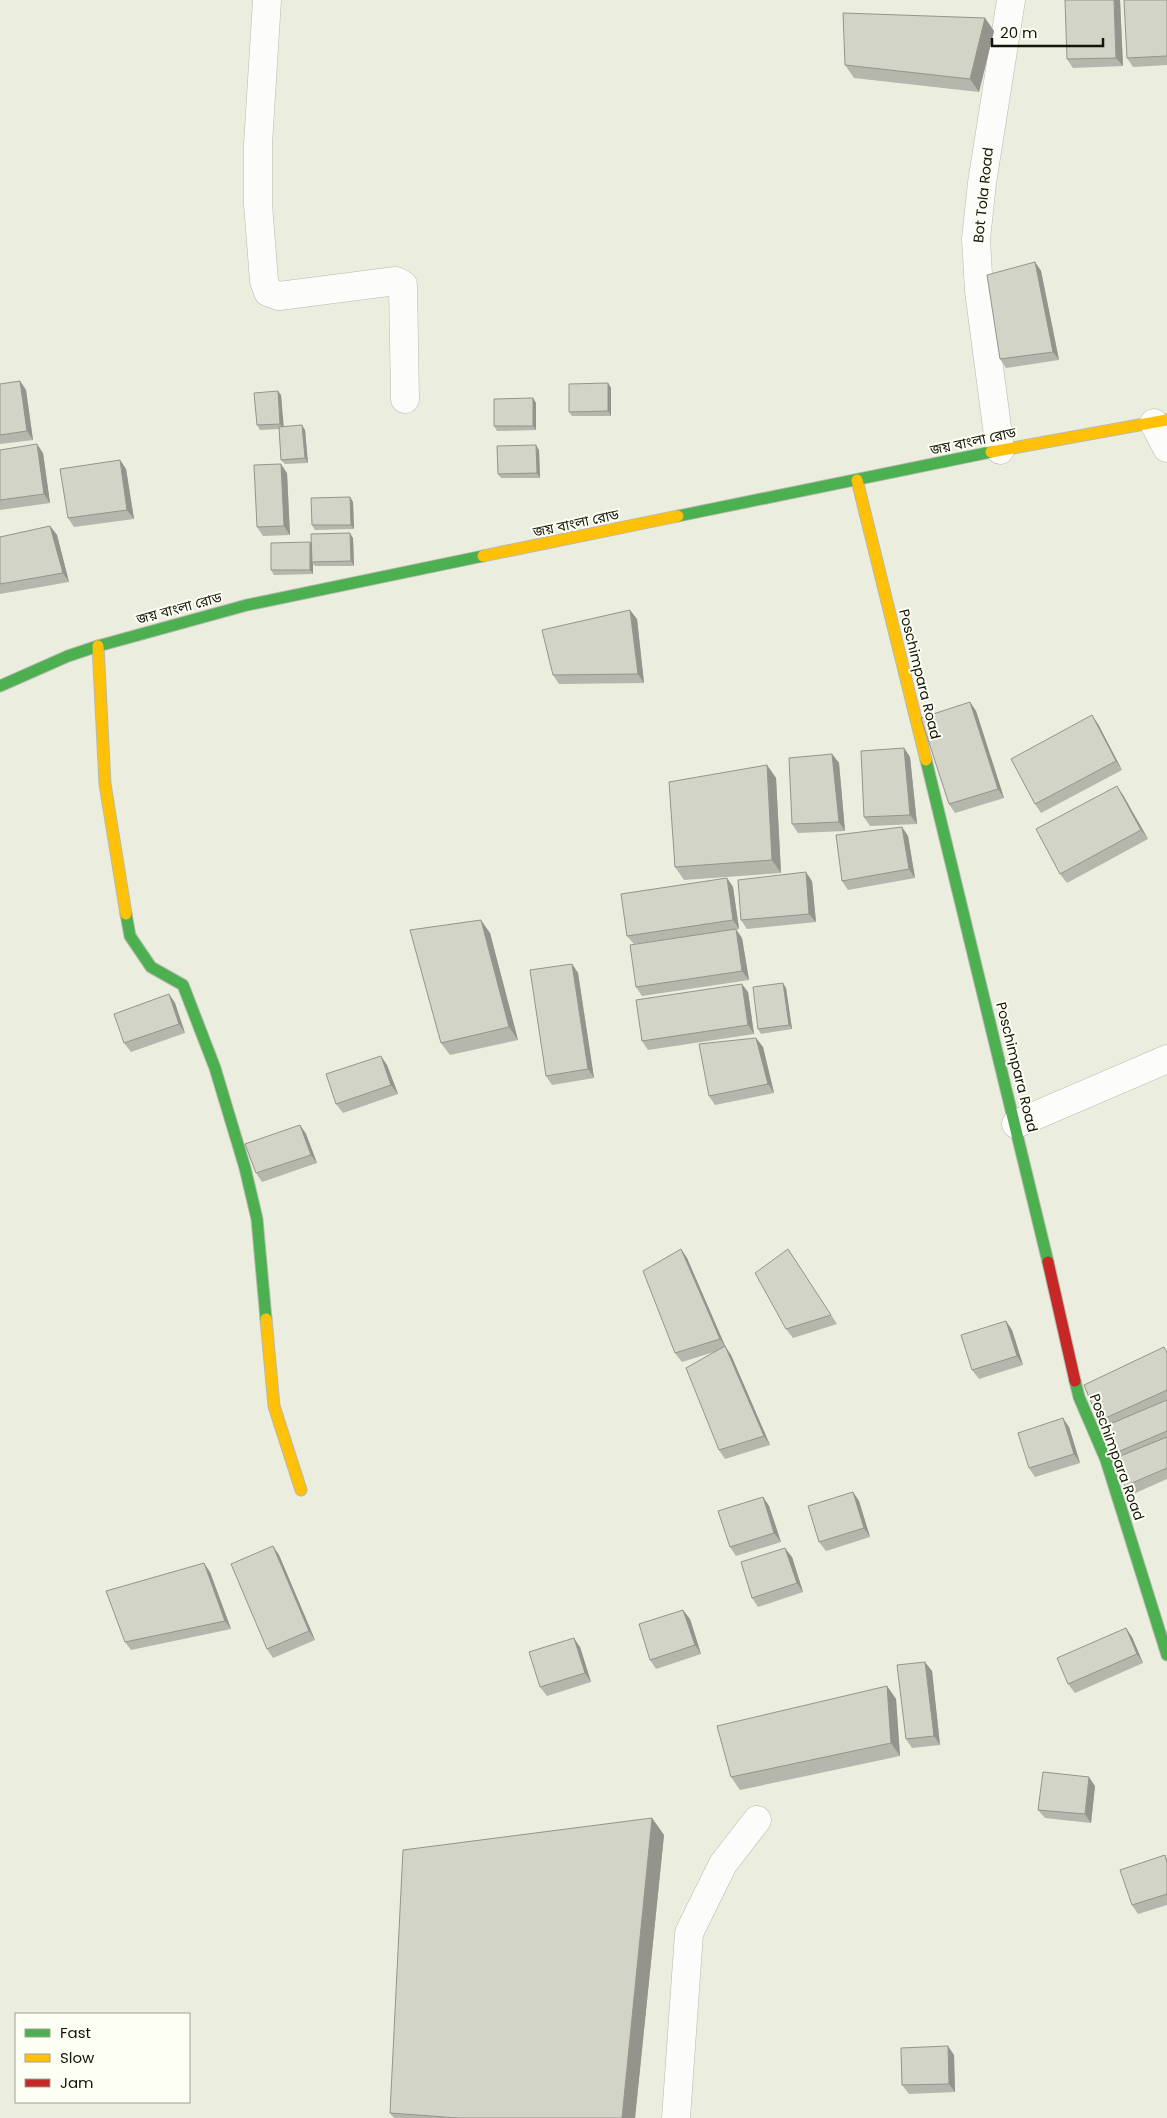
<svg xmlns="http://www.w3.org/2000/svg" width="1167" height="2118" font-family="Poppins,'Noto Sans Bengali',sans-serif">
	<rect width="100%" height="100%" fill="#ebedde"/>
	<g fill="none" stroke-linecap="round" stroke-linejoin="round">
		<g stroke="#b7b9ad" stroke-width="29">
			<path id="street" d="M267 0 258 144V204L264 281 268 292 279 296 396 281 403 285 405 399
				M1154 423 1167 448
				M1000 450 979 291 976 239 982 183 1011 0
				M1016 1124 1167 1059
				M676 2118 689 1933 723 1864 757 1820"/>
		</g>
		<g stroke="#b7b9ad" stroke-width="13">
			<path id="fast" d="M678 516 991 452
				M0 686 68 656 98 646 247 605 483 556
				M926 760 1048 1262
				M126 914 130 936 151 967 183 985 215 1068 245 1168 257 1219 266 1319
				M1075 1381 1079 1397 1106 1460 1167 1655"/>
		</g>
		<g stroke="#b7b9ad" stroke-width="13">
			<path id="slow" d="M991 452 1167 420
				M857 480 926 760
				M483 556 678 516
				M98 646 105 784 126 914
				M266 1319 274 1406 301 1490"/>
		</g>
		<g stroke="#b7b9ad" stroke-width="13">
			<path id="jam" d="M1048 1262 1075 1381"/>
		</g>
		<use href="#street" stroke="#fcfcfa" stroke-width="28"/>
		<use href="#fast" stroke="#4caf50" stroke-width="11"/>
		<use href="#slow" stroke="#ffc107" stroke-width="11"/>
		<use href="#jam" stroke="#c62828" stroke-width="11"/>
	</g>
	<path fill="#b5b6ac" d="M1120 0 1123 66 1073 68 1067 59Z
		M1167 0V65L1133 67 1127 58Z
		M985 18 994 31 979 92 854 78 845 65Z
		M1035 262 1041 271 1059 360 1006 368 1000 359Z
		M20 381 26 390 33 440 0 444V384Z
		M608 383 611 388V416H572L569 412Z
		M281 395 283 427 305 430 308 463 285 464 281 460 279 429 260 430 257 425Z
		M533 398 536 403V430L497 431 494 426Z
		M0 450 43 453 50 503 0 510Z
		M539 450 540 478H501L498 474Z
		M120 460 126 469 134 519 74 527 68 518Z
		M287 473 290 535 263 536 257 527Z
		M350 497 353 502 354 529 315 530 312 525Z
		M50 526 57 535 69 582 0 594V537Z
		M353 538 354 566H315L313 564V574L274 575 271 570 310 542 311 544Z
		M637 619 644 683 559 684 553 675Z
		M970 702 976 711 1004 798 955 813 949 804Z
		M1098 724 1122 770 1041 813 1035 804Z
		M904 748 910 757 917 824 870 826 864 817Z
		M832 754 839 763 845 831 798 833 792 824Z
		M767 765 776 778 781 873 684 880 675 867Z
		M1123 795 1148 839 1067 883 1060 874Z
		M902 827 908 836 915 878 848 890 842 881Z
		M727 878 733 887 739 929 634 944 627 936Z
		M812 881 816 922 747 929 741 920Z
		M490 933 518 1040 450 1055 441 1043Z
		M742 938 749 980 642 996 636 987Z
		M572 964 578 973 594 1078 552 1085 546 1076Z
		M786 988 792 1029 761 1034 758 1029Z
		M748 992 754 1034 648 1050 642 1041Z
		M169 994 175 1003 185 1033 131 1052 124 1043Z
		M756 1038 763 1047 774 1093 715 1105 709 1096Z
		M387 1065 398 1094 343 1113 336 1104Z
		M300 1125 306 1134 317 1163 262 1182 256 1173Z
		M681 1249 687 1258 726 1348 731 1355 770 1445 725 1459 719 1450 717 1351 682 1362 675 1353Z
		M788 1249 837 1324 793 1338 786 1329Z
		M1006 1321 1012 1330 1023 1365 979 1379 972 1370Z
		M1167 1351V1479L1131 1495 1125 1486 1118 1457 1115 1453 1103 1427 1099 1421Z
		M1069 1427 1080 1463 1035 1477 1029 1468Z
		M853 1492 859 1501 870 1537 826 1551 819 1542Z
		M763 1497 769 1506 781 1542 736 1556 730 1547Z
		M273 1546 279 1555 315 1640 273 1658 267 1649Z
		M792 1557 803 1592 758 1607 752 1598Z
		M210 1572 231 1629 131 1650 125 1642Z
		M690 1619 701 1654 656 1669 650 1660Z
		M1126 1628 1132 1637 1143 1663 1075 1693 1068 1684Z
		M580 1647 591 1682 547 1696 540 1687Z
		M932 1671 940 1745 912 1748 906 1739Z
		M887 1686 896 1699 900 1756 740 1790 731 1777Z
		M1095 1786 1091 1823 1045 1818 1038 1810Z
		M652 1818 664 1835 635 2118H394L390 2113Z
		M1165 1855 1167 1859V1905L1138 1914 1132 1905Z
		M954 2055 955 2092 909 2094 902 2085Z"/>
	<path fill="#94948c" d="M1114 0H1120L1123 66 1116 58Z
		M985 18 994 31 979 92 970 79Z
		M1035 262 1041 271 1059 360 1053 352Z
		M20 381 26 390 33 440 27 431Z
		M608 383 611 388V416L608 411Z
		M278 391 281 395 284 429 280 424Z
		M533 398 536 403V430L533 426Z
		M302 425 305 430 308 463 305 458Z
		M37 444 43 453 50 503 44 494Z
		M536 445 539 450 540 478 537 473Z
		M120 460 126 469 134 519 127 510Z
		M281 464 287 473 290 535 284 526Z
		M350 497 353 502 354 529 351 525Z
		M50 526 57 535 69 582 63 573Z
		M350 533 353 538 354 566 351 561Z
		M310 542 313 547 312 562 313 564V574L310 570Z
		M630 610 637 619 644 683 638 674Z
		M970 702 976 711 1004 798 998 789Z
		M1092 715 1098 724 1122 770 1116 761Z
		M904 748 910 757 917 824 910 815Z
		M832 754 839 763 845 831 839 822Z
		M767 765 776 778 781 873 772 860Z
		M1117 786 1123 795 1148 839 1141 830Z
		M902 827 908 836 915 878 909 869Z
		M806 872 812 881 816 922 809 914Z
		M727 878 733 887 739 929 733 920Z
		M481 920 490 933 518 1040 509 1027Z
		M736 929 742 938 749 980 742 971Z
		M572 964 578 973 594 1078 588 1069Z
		M783 983 786 988 792 1029 789 1025Z
		M742 984 748 992 754 1034 748 1025Z
		M169 994 175 1003 185 1033 179 1024Z
		M756 1038 763 1047 774 1093 768 1084Z
		M381 1056 387 1065 398 1094 391 1085Z
		M300 1125 306 1134 317 1163 311 1155Z
		M681 1249 687 1258 726 1348 720 1339Z
		M1006 1321 1012 1330 1023 1365 1017 1356Z
		M725 1346 731 1355 770 1445 764 1436Z
		M1063 1418 1069 1427 1080 1463 1074 1454Z
		M853 1492 859 1501 870 1537 864 1528Z
		M763 1497 769 1506 781 1542 774 1533Z
		M273 1546 279 1555 315 1640 309 1631Z
		M785 1548 792 1557 803 1592 797 1583Z
		M204 1563 210 1572 231 1629 225 1621Z
		M683 1610 690 1619 701 1654 695 1645Z
		M1126 1628 1132 1637 1143 1663 1137 1654Z
		M574 1638 580 1647 591 1682 585 1673Z
		M925 1662 932 1671 940 1745 934 1736Z
		M887 1686 896 1699 900 1756 891 1743Z
		M1089 1777 1095 1786 1091 1823 1085 1814Z
		M652 1818 664 1835 635 2118H622Z
		M948 2046 954 2055 955 2092 949 2084Z"/>
	<path fill="#d3d4c8" stroke="#94948c" d="M1065 0H1114L1116 58 1067 59Z
		M1124 0H1167V56L1127 58Z
		M843 13 985 18 970 79 845 65Z
		M1035 262 1053 352 1000 359 987 275Z
		M20 381 27 431 0 435V384Z
		M608 383V411L569 412V384Z
		M278 391 280 424 257 425 254 393Z
		M533 398V426H494V399Z
		M302 425 305 458 281 460 279 427Z
		M37 444 44 494 0 500V450Z
		M536 445 537 473 498 474 497 446Z
		M120 460 127 510 68 518 60 469Z
		M281 464 284 526 257 527 254 465Z
		M350 497 351 525H312L311 498Z
		M50 526 63 573 0 584V537Z
		M350 533 351 561 312 562 311 534Z
		M310 542V570H271V543Z
		M630 610 638 674 553 675 542 630Z
		M970 702 998 789 949 804 921 718Z
		M1092 715 1116 761 1035 804 1011 759Z
		M904 748 910 815 864 817 861 751Z
		M832 754 839 822 792 824 789 758Z
		M767 765 772 860 675 867 669 782Z
		M1117 786 1141 830 1060 874 1036 829Z
		M902 827 909 869 842 881 836 835Z
		M806 872 809 914 741 920 738 880Z
		M727 878 733 920 627 936 621 894Z
		M481 920 509 1027 441 1043 410 930Z
		M736 929 742 971 636 987 630 945Z
		M572 964 588 1069 546 1076 530 970Z
		M783 983 789 1025 758 1029 753 987Z
		M742 984 748 1025 642 1041 636 1000Z
		M169 994 179 1024 124 1043 114 1014Z
		M756 1038 768 1084 709 1096 699 1044Z
		M381 1056 391 1085 336 1104 326 1074Z
		M300 1125 311 1155 256 1173 245 1144Z
		M681 1249 720 1339 675 1353 643 1271Z
		M788 1249 831 1315 786 1329 755 1273Z
		M1006 1321 1017 1356 972 1370 961 1335Z
		M725 1346 764 1436 719 1450 686 1368Z
		M1164 1347 1167 1353V1390L1099 1421 1084 1385Z
		M1167 1400V1431L1115 1453 1103 1427Z
		M1063 1418 1074 1454 1029 1468 1018 1433Z
		M1167 1437V1468L1125 1486 1113 1459Z
		M853 1492 864 1528 819 1542 808 1506Z
		M763 1497 774 1533 730 1547 718 1511Z
		M273 1546 309 1631 267 1649 231 1564Z
		M785 1548 797 1583 752 1598 741 1562Z
		M204 1563 225 1621 125 1642 106 1591Z
		M683 1610 695 1645 650 1660 639 1624Z
		M1126 1628 1137 1654 1068 1684 1057 1658Z
		M574 1638 585 1673 540 1687 529 1652Z
		M925 1662 934 1736 906 1739 897 1665Z
		M887 1686 891 1743 731 1777 717 1726Z
		M1043 1772 1089 1777 1085 1814 1038 1810Z
		M652 1818 622 2118H458L390 2113 403 1850Z
		M1165 1855 1167 1863V1894L1132 1905 1120 1870Z
		M948 2046 949 2084 902 2085 901 2048Z"/>
	<g text-anchor="middle" stroke-width="4" stroke-linejoin="round" paint-order="stroke">
		<g font-size="14" fill="#13140a" stroke="#fdfff4">
			<text transform="translate(983 195) rotate(-84)" y="5">Bot Tola Road</text>
			<text transform="translate(973 441) rotate(-12)" y="5">জয় বাংলা রোড</text>
			<text transform="translate(576 523) rotate(-12)" y="5">জয় বাংলা রোড</text>
			<text transform="translate(179 608) rotate(-15)" y="5">জয় বাংলা রোড</text>
			<text transform="translate(920 674) rotate(76)" y="5">Poschimpara Road</text>
			<text transform="translate(1017 1067) rotate(76)" y="5">Poschimpara Road</text>
			<text transform="translate(1117 1457) rotate(70)" y="5">Poschimpara Road</text>
		</g>
	</g>
	<rect x="15" y="2013" width="175" height="90" fill="#fdfff4" stroke="#9fa196"/>
	<rect x="25" y="2029" width="25" height="8" fill="#4caf50" stroke="#9fa196"/>
	<text x="60" y="2038" font-size="15" fill="#13140a">Fast</text>
	<rect x="25" y="2054" width="25" height="8" fill="#ffc107" stroke="#9fa196"/>
	<text x="60" y="2063" font-size="15" fill="#13140a">Slow</text>
	<rect x="25" y="2079" width="25" height="8" fill="#c62828" stroke="#9fa196"/>
	<text x="60" y="2088" font-size="15" fill="#13140a">Jam</text>
	<path d="M992 38v8h111v-8" fill="none" stroke="#13140a" stroke-width="2.5"/>
	<text x="1000" y="38" font-size="15" fill="#13140a" stroke="#fdfff4" stroke-width="4" paint-order="stroke">20 m</text>
</svg>
